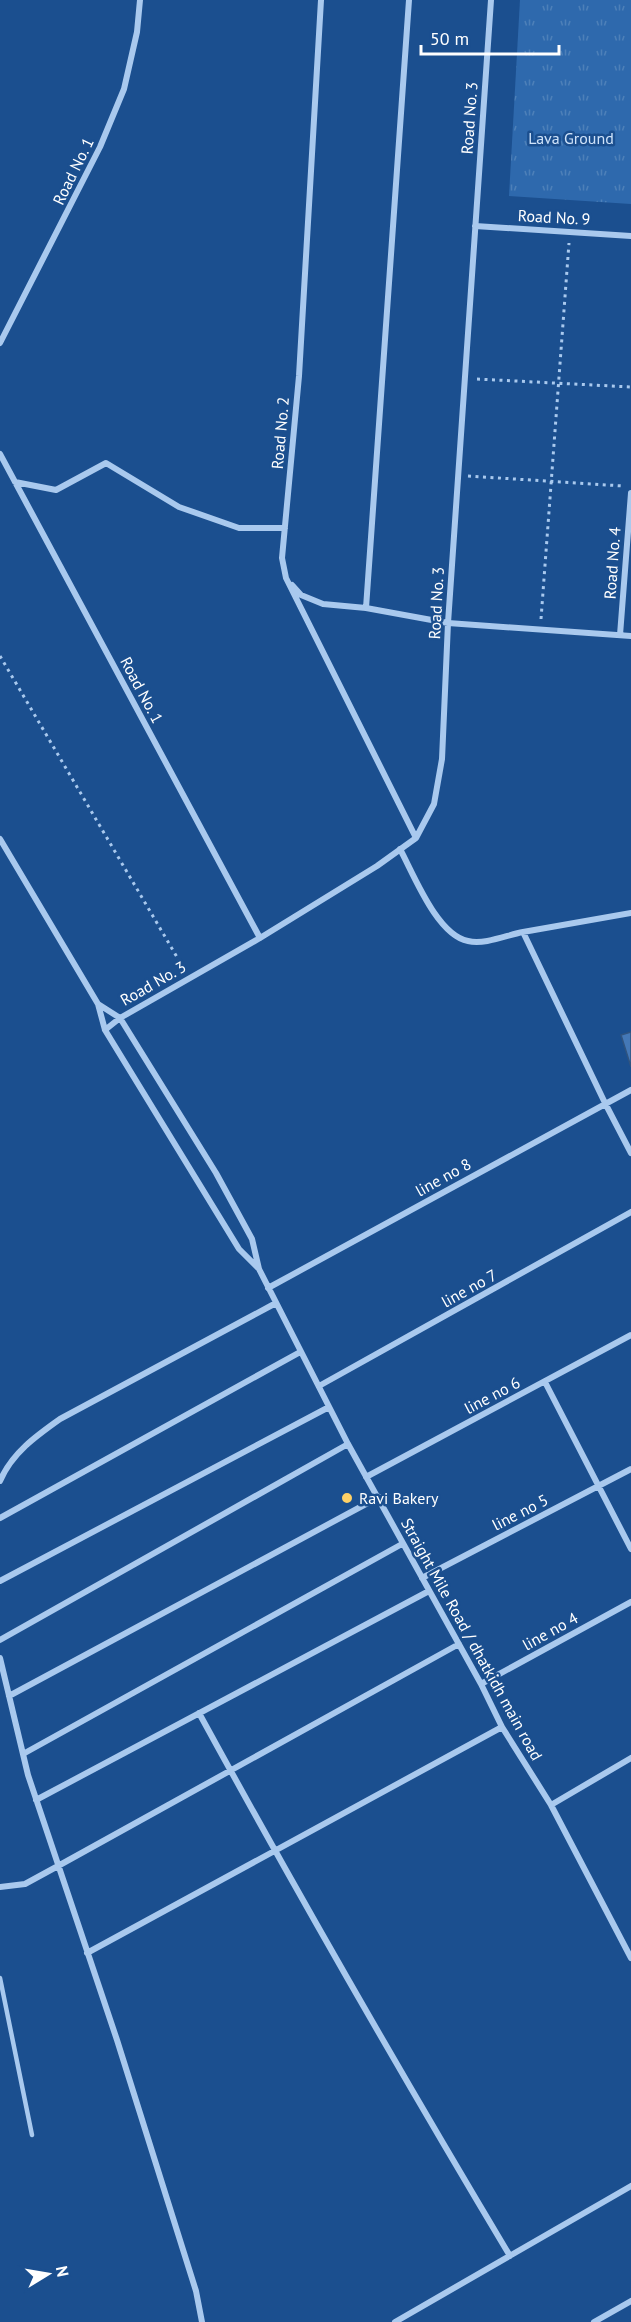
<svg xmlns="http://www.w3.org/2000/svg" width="631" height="2322" font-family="'PT Sans',sans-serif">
	<defs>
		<pattern id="park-tufts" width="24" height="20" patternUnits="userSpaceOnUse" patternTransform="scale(1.5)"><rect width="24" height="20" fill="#2e69ad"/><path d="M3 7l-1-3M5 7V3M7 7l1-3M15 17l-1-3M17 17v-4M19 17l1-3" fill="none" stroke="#4d80b9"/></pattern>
	</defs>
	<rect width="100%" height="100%" fill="#1b4f8f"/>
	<path fill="url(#park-tufts)" d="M520 0H631V204L509 196Z"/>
	<path fill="#4478b7" stroke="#305480" stroke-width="1.5" d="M631 1032V1067L621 1035Z"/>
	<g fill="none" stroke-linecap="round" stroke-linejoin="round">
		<path stroke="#a9c9ee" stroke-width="3" stroke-dasharray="3 4.5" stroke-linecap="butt" d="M477 379 631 387
			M468 476 623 486
			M541 619 569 243
			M0 656 184 969"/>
		<path stroke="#a9c9ee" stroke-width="4.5" d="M0 1978 32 2135"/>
		<path stroke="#a9c9ee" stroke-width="6" d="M321 0 299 376 282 558 286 578 416 838
			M475 226 631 236
			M0 343 100 147 124 89 137 32 140 0
			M0 454 260 938
			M15 482 56 490 106 463 179 507 239 528H285
			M292 585 301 595 323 604 366 608 448 623 631 636
			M366 608 409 0
			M620 635 631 493
			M0 839 98 1004 105 1030 239 1249 258 1268
			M400 849C414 875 437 935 468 941 485 945 507 935 523 932
			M631 913 523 932 605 1103 631 1153
			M98 1004 120 1018 216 1173 252 1239 259 1269 348 1444 481 1684 502 1727 551 1805 631 1958
			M105 1030 120 1018 260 938 377 866 416 838 434 804 442 759 448 623 491 0
			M268 1288 631 1090
			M545 1382 631 1549
			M319 1386 631 1212
			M366 1477 631 1335
			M0 1481C12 1453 36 1436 60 1419L276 1303
			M0 1518 300 1352
			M422 1578 631 1469
			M0 1581 329 1407
			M0 1640 348 1444
			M0 1658 28 1775 117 2040 196 2291 202 2322
			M481 1684 631 1602
			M9 1696 379 1497
			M199 1713C299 1896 403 2077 510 2256
			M23 1754 402 1544
			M36 1800 429 1591
			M551 1805 631 1758
			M0 1887 25 1884 58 1866 459 1644
			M87 1953 502 1727
			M395 2322 631 2186
			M594 2322 631 2301"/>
	</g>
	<circle fill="#ffd166" stroke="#1b4f8f" stroke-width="2" cx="347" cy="1498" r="6"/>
	<g text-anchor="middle" stroke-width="5" stroke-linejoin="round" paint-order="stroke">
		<g font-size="16" fill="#fff" stroke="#1b4f8f">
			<text transform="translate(469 118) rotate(-86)" y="6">Road No. 3</text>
			<text transform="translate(73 171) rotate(-64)" y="6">Road No. 1</text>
			<text transform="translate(554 217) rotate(3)" y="6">Road No. 9</text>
			<text transform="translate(280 433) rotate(-85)" y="6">Road No. 2</text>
			<text transform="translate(612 563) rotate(-86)" y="6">Road No. 4</text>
			<text transform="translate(436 603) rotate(-87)" y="6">Road No. 3</text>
			<text transform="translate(142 690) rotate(62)" y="6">Road No. 1</text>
			<text transform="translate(153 983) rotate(-30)" y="6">Road No. 3</text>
			<text transform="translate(443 1177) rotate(-29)" y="6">line no 8</text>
			<text transform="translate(469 1288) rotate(-29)" y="6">line no 7</text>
			<text transform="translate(492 1395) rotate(-28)" y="6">line no 6</text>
			<text transform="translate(520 1512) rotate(-27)" y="6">line no 5</text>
			<text transform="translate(550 1631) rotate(-29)" y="6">line no 4</text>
			<text transform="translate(472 1639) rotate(61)" y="6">Straight Mile Road / dhatkidh main road</text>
		</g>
		<g font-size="16" fill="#cfe3fa" stroke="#1b4f8f">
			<text x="571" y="144">Lava Ground</text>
		</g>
		<g font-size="16" fill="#fff" stroke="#1b4f8f" text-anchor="start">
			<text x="359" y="1504">Ravi Bakery</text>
		</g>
	</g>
	<g transform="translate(48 2274) rotate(79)" stroke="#1b4f8f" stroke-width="4.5" paint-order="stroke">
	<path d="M0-4.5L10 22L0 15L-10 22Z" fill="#ffffff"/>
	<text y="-9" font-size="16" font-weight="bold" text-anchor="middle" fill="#ffffff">N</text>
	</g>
	<path d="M421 45v9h138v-9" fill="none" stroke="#ffffff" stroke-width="3"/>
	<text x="430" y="45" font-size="18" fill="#ffffff" stroke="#1b4f8f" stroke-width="4.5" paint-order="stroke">50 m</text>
</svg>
